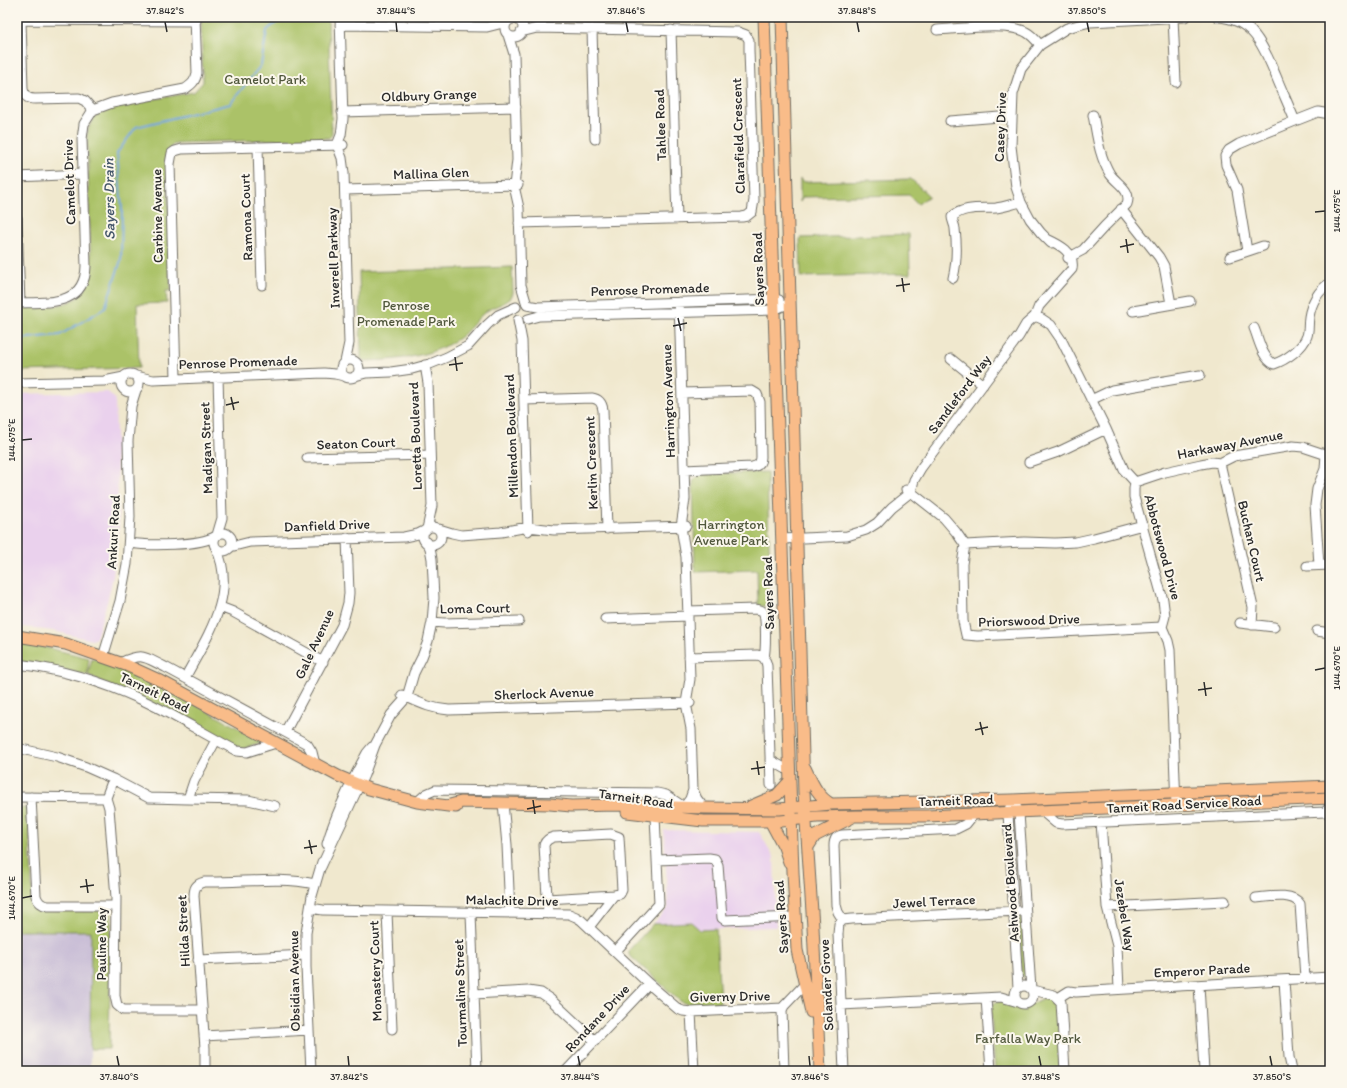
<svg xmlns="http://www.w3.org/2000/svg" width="1347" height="1088" font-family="Itim,sans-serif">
	<rect width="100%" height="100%" fill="#fbf7ec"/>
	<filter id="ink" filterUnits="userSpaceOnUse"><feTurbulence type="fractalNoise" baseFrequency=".025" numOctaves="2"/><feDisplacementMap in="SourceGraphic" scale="8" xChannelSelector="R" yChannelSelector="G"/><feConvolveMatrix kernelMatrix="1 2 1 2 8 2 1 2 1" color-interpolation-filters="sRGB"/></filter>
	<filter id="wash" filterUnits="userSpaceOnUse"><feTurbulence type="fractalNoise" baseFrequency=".012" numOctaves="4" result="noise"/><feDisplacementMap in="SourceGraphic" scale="16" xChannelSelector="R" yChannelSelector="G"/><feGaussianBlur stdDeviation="0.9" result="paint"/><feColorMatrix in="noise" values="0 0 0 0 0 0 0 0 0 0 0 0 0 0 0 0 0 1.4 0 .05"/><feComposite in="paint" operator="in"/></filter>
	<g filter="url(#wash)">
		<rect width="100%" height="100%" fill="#f0e8ce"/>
		<path fill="#ead1ed" d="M108 392 115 399 119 530 113 577 108 599 96 638 92 640 53 631 17 626V394Z
			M664 830 759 832 774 857 776 927 699 930 691 922 653 924 668 908Z"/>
		<path fill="#cabfd7" d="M17 931H91L90 1071H17Z"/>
		<path fill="#abc268" stroke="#6b764a" d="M201 17H328L332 135 329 138 175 143 167 151 171 291H166L167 303 137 304 139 368 17 371V308C50 306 90 311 91 266L87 135 89 127 94 117 102 110 110 107 194 92 203 82Z
			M800 179 803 182 911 179 929 196 918 204 909 195 803 197 800 202Z
			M909 234 910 274 801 277 800 238Z
			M512 267 513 293 510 299C503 305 493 306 485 312 477 318 472 327 464 334 437 357 398 360 364 361L361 358 359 272Z
			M761 303V306L690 308V304Z
			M767 472 771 606H758L757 570 695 572 693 481 700 474Z
			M17 643 48 648 89 658 87 675 17 661Z
			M92 658 129 671 154 682 260 740 259 744 242 749 88 675Z
			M17 808H25L29 811 33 910 109 911 111 914 109 1049H90L91 931H17Z
			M1021 915 1022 916 1026 976H1021L1018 916Z
			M691 922 700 930 716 929 720 1003 689 1005 680 1001 629 955V950L653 924Z
			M1047 997 1052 998 1057 1003 1062 1071H995L991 1012 993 1004C997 1000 1005 1000 1011 1001 1015 1002 1019 1006 1023 1007 1030 1007 1038 999 1047 997Z"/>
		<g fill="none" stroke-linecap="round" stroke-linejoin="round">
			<path stroke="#72a5de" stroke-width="2" d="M17 339 60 335 105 308 121 260 122 209 117 153 136 127 230 104 261 65 267 30 284 17"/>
		</g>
	</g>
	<g filter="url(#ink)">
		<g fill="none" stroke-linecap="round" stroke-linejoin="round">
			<g stroke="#706d64" stroke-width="11">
				<path id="minor" d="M340 17 343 119 341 135 337 145 342 158 344 173 349 343 345 362
					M1218 17C1254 19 1264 48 1276 76 1282 91 1289 106 1295 121
					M1173 18 1176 82
					M505 28a9 9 0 1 1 18 0a9 9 0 1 1-18 0Z
					M17 20 196 21
					M21 20 23 89C24 96 28 99 35 99L79 98 85 101 93 110
					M340 25 487 27 507 22
					M592 29 595 139
					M671 30 677 219
					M937 30C959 29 1008 22 1026 32 1032 35 1036 40 1040 45
					M508 35 514 54 517 160 514 186 519 208 521 285 527 305
					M342 112 516 107
					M950 121 1012 116
					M258 147 262 285
					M17 177 83 174
					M345 190 518 185
					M1121 209 1159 257 1164 266 1171 304
					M17 218 20 303
					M519 223 742 217 747 216 752 212 754 200 749 50V40L746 35 738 32 537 28 521 32
					M1051 243 1041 233 1030 219 1021 202 1016 187 1011 146 1013 94 1021 69 1040 45 1067 28 1090 22 1185 17
					M1247 251 1237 190 1226 165 1225 156 1229 150 1239 144 1295 121 1318 112 1330 114
					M1230 257 1263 246
					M1068 258 1083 250 1104 227 1127 204C1132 190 1117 184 1110 174 1099 156 1097 135 1093 115
					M953 278C957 262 957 245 955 229 955 225 952 221 952 217 963 206 982 209 996 208 1004 207 1012 204 1021 202
					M679 302 685 499 681 527 686 557 690 679 686 703 691 729 693 790 697 799 704 808
					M17 303C47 302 85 307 86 266L82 139 84 124 93 110 112 103 185 89C192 84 195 82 197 73L195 17
					M527 305 538 307 773 299 779 300
					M1133 311 1190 301
					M1035 316 1042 319 1051 325 1062 341 1106 429 1124 470 1135 482 1134 489V497L1163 600 1165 616 1162 627 1168 641 1170 650 1176 805
					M528 319 539 316 774 310 790 303
					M518 320 522 341 528 531
					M1254 328C1259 340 1262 358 1274 364 1286 360 1303 348 1307 336 1309 330 1308 323 1309 317 1311 304 1318 290 1330 283
					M951 359 983 385
					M341 369a9 9 0 1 1 18 0a9 9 0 1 1-18 0Z
					M425 365 428 383 432 506 427 529
					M121 383a9 9 0 1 1 18 0a9 9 0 1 1-18 0Z
					M136 376 153 380 324 373 335 374 344 376
					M355 376 366 373 391 372 412 369 430 364 447 357 468 346 487 325 498 315 516 307
					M176 378 170 164 172 153 175 151 182 149 343 145
					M17 383 104 381 124 377
					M682 393 752 391 757 394 760 402 761 457C761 463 758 466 752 467L684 470
					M524 400 592 398C599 399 602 403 603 410L607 529
					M1091 400 1112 390 1200 375
					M307 458 430 455
					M1029 462 1058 452 1106 429
					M1220 463 1253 607 1252 625
					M1135 482 1165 472 1201 464 1212 462 1220 463 1234 456 1293 446 1303 447 1321 453 1326 454 1330 453
					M906 490 911 492 944 518 956 532 965 545 962 564 963 621 966 635 978 636 1162 627
					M423 536a9 9 0 1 1 18 0a9 9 0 1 1-18 0Z
					M439 529 452 533 461 535 501 532 528 527 554 530 686 526
					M214 542a9 9 0 1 1 18 0a9 9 0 1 1-18 0Z
					M217 535 222 518 218 377
					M782 539 847 536 866 530 877 523 892 507 911 492 914 480 921 468 1019 336 1026 324 1035 316 1039 306 1072 269C1075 252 1060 245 1047 239
					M129 543C149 546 200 546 216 536
					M965 545 1024 542 1055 543 1076 542 1094 538 1143 525
					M230 547 250 542 404 537 418 534 426 530
					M1319 565 1315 505 1317 489 1325 469 1326 454
					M1307 566 1330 565
					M220 607 233 612 323 662
					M688 611 756 609C760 610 763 610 764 614 766 621 766 650 764 657
					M605 619 688 616
					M432 622 444 623 519 621
					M1240 623 1274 627
					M1317 631 1330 633
					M103 657 120 601 127 564 130 517 128 441 131 406 136 390
					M689 657 757 655C764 656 766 660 767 666L771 785
					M120 663C143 652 144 657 165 667L307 744 312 752 315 764
					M17 664C59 669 101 681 140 699 173 714 204 734 237 751L247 752 276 743
					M185 678C206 638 238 594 216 548
					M402 695C418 702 431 709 449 710L690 703
					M285 732 342 625 348 603 349 593 347 538
					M17 748 57 757 86 767 113 779 149 798 188 799 194 781 216 740
					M770 760 788 770
					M17 797 106 798 113 779
					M31 797 36 896C38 902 41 905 48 906H116
					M106 798 109 808 116 898 115 996 117 1005 123 1010H202
					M188 799 248 800 275 806
					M417 802 426 794 435 790 657 793 666 795 684 807 690 799 693 790
					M503 803 507 845 510 913
					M1016 806 1019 813 1031 989
					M1010 807 1008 813 1018 988
					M1042 811 1056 823 1062 824 1325 812 1330 807
					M1101 822 1107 907 1117 946 1119 989
					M327 844C336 812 351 782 367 753L372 747
					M657 860 709 858 715 859 718 865 722 918 725 920 795 917
					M321 867 364 775 375 745 391 715 407 697 414 673 422 657 428 641 432 622 434 598 432 559 430 548 427 542
					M1256 898C1269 897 1292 892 1300 904L1305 978
					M547 899 614 895
					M1107 907 1225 901
					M310 908 323 910 569 914 576 917 581 920 649 984 678 1009 683 1011 691 1012 783 1008
					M387 912 392 1029
					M471 913 477 1071
					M548 914 544 845C546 840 549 838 554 837L611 834 619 837 622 890 620 894 614 895 589 927
					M843 920 838 912 836 905 834 846C834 840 836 836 842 835L956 829 966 824 974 814
					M843 920 852 919 1019 911
					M843 920 839 924 838 934 844 1071
					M615 952 659 904 655 816
					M198 960 306 955
					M1284 980 1289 1057 1292 1071
					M1199 985 1204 1071
					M1015 995a9 9 0 1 1 18 0a9 9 0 1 1-18 0Z
					M1032 990 1054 995 1061 1002 1065 1071
					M474 994 528 991 541 993 550 999 595 1041
					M986 998 991 1071
					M1058 998 1069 991 1076 992 1330 977
					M841 1005 1001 997 1018 1002
					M691 1012 694 1071
					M204 1036 309 1030
					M205 1071V1048L194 896C194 888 196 884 204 882 241 883 279 876 315 884
					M311 1071 306 967V933L312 896 322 862
					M566 1071 649 984
					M784 1071 782 1010 784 1006 805 984"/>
			</g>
			<g stroke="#706d64" stroke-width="13">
				<path id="major" d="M764 17 793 872 797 950 811 1012
					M782 17 804 792 813 927 820 1071
					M17 636 66 644 126 665 161 681 338 776 369 789 417 802 456 807
					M805 768C812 782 817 796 831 804
					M450 805 461 802 550 804 571 806 615 805 704 808 779 809 831 804 1012 800 1330 786
					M751 806 777 795 789 782
					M627 812 703 821H781L817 817 857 816H926L974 814 1330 798
					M770 821 784 847 789 862
					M808 847 815 836 851 818"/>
			</g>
			<use href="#minor" stroke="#fff" stroke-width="9"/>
			<use href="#major" stroke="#f9bc89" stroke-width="11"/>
		</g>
	</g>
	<path fill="none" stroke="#2b2b2b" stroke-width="1.5" d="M165 22 167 32M396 22 397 32M626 22 628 32M857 22 859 32M1087 22 1089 32M1315 212 1325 211M1126 239 1128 253M1120 247 1134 244M902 278 904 292M896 286 910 284M678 318 681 331M673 326 687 323M455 357 457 371M449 365 463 363M231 397 234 410M226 405 239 402M22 440 32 439M1315 670 1325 668M1204 682 1206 696M1198 690 1212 688M980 722 983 735M975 730 988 727M757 761 759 775M751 769 765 767M533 800 535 814M527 809 541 806M309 840 312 854M304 848 317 846M86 879 88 893M80 887 94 885M22 898 32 896M117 1056 119 1066M348 1056 349 1066M578 1056 580 1066M809 1056 810 1066M1039 1056 1041 1066M1270 1056 1272 1066"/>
	<g text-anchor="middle" stroke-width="4" stroke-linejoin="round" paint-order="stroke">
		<g font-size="14" fill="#51583d" stroke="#fbf7ec">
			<text x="265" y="84">Camelot Park</text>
			<text x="406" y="310">Penrose<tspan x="406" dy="16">Promenade Park</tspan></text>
			<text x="731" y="529">Harrington<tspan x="731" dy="16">Avenue Park</tspan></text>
			<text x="1028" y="1043">Farfalla Way Park</text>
		</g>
		<g font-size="14" fill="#2b2b2b" stroke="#fbf7ec">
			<text transform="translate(429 95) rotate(-2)" y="5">Oldbury Grange</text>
			<text transform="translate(660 125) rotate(-92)" y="5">Tahlee Road</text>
			<text transform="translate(1000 127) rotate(-88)" y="5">Casey Drive</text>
			<text transform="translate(738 136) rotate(-92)" y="5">Clarafield Crescent</text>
			<text transform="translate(431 173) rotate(-2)" y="5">Mallina Glen</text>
			<text transform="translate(69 182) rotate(-92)" y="5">Camelot Drive</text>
			<text transform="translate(157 216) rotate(-91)" y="5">Carbine Avenue</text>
			<text transform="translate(246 217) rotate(-92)" y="5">Ramona Court</text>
			<text transform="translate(333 258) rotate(-92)" y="5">Inverell Parkway</text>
			<text transform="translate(758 269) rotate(-92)" y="5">Sayers Road</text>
			<text transform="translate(650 289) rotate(-2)" y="5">Penrose Promenade</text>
			<text transform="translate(238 362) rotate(-2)" y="5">Penrose Promenade</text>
			<text transform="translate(959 394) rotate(-53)" y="5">Sandleford Way</text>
			<text transform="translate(668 401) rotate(-92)" y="5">Harrington Avenue</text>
			<text transform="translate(415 436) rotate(-92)" y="5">Loretta Boulevard</text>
			<text transform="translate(511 436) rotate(-92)" y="5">Millendon Boulevard</text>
			<text transform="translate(356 443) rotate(-2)" y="5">Seaton Court</text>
			<text transform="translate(1230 444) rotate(-11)" y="5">Harkaway Avenue</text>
			<text transform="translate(206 448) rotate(-92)" y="5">Madigan Street</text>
			<text transform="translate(591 463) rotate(-92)" y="5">Kerlin Crescent</text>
			<text transform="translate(327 525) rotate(-2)" y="5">Danfield Drive</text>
			<text transform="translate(113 532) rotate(-87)" y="5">Ankuri Road</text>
			<text transform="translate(1252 541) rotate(77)" y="5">Buchan Court</text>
			<text transform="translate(1163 547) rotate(75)" y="5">Abbotswood Drive</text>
			<text transform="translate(768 593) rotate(-92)" y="5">Sayers Road</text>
			<text transform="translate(475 608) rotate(-1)" y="5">Loma Court</text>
			<text transform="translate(1029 620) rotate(-2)" y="5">Priorswood Drive</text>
			<text transform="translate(314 644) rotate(-65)" y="5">Gale Avenue</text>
			<text transform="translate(155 692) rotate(26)" y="5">Tarneit Road</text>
			<text transform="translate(544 693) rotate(-2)" y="5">Sherlock Avenue</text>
			<text transform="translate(636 798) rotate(8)" y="5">Tarneit Road</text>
			<text transform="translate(956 800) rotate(-2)" y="5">Tarneit Road</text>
			<text transform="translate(1184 804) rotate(-3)" y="5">Tarneit Road Service Road</text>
			<text transform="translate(1010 883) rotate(-94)" y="5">Ashwood Boulevard</text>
			<text transform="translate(512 900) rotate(1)" y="5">Malachite Drive</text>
			<text transform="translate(934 901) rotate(-3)" y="5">Jewel Terrace</text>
			<text transform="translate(1125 915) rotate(81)" y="5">Jezebel Way</text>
			<text transform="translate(781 917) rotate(-94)" y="5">Sayers Road</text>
			<text transform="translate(183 931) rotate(-93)" y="5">Hilda Street</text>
			<text transform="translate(101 944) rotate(-90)" y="5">Pauline Way</text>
			<text transform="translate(1202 970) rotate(-3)" y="5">Emperor Parade</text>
			<text transform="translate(375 971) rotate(-92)" y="5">Monastery Court</text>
			<text transform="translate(294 981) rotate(-91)" y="5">Obsidian Avenue</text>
			<text transform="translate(826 985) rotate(-93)" y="5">Solander Grove</text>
			<text transform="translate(460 993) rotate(-92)" y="5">Tourmaline Street</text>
			<text transform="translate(730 996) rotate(-1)" y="5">Giverny Drive</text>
			<text transform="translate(597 1018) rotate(-47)" y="5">Rondane Drive</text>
		</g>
		<g font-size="15" font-style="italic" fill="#44566a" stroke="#fbf7ec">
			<text transform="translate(109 199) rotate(-91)" y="5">Sayers Drain</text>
		</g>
	</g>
	<rect width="1347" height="1088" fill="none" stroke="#fbf7ec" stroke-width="44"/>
	<rect x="22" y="22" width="1303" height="1044" fill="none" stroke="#2b2b2b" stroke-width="1.5"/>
	<g font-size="10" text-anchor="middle" fill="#2b2b2b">
		<text x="165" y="14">37.842°S</text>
		<text x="396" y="14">37.844°S</text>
		<text x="626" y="14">37.846°S</text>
		<text x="857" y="14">37.848°S</text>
		<text x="1087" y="14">37.850°S</text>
		<text transform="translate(1336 211) rotate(-90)" y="4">144.675°E</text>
		<text transform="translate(11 440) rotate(-90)" y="4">144.675°E</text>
		<text transform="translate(1336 668) rotate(-90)" y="4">144.670°E</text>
		<text transform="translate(11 898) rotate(-90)" y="4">144.670°E</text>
		<text x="119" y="1080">37.840°S</text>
		<text x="349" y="1080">37.842°S</text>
		<text x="580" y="1080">37.844°S</text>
		<text x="810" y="1080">37.846°S</text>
		<text x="1041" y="1080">37.848°S</text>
		<text x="1272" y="1080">37.850°S</text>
	</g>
</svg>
